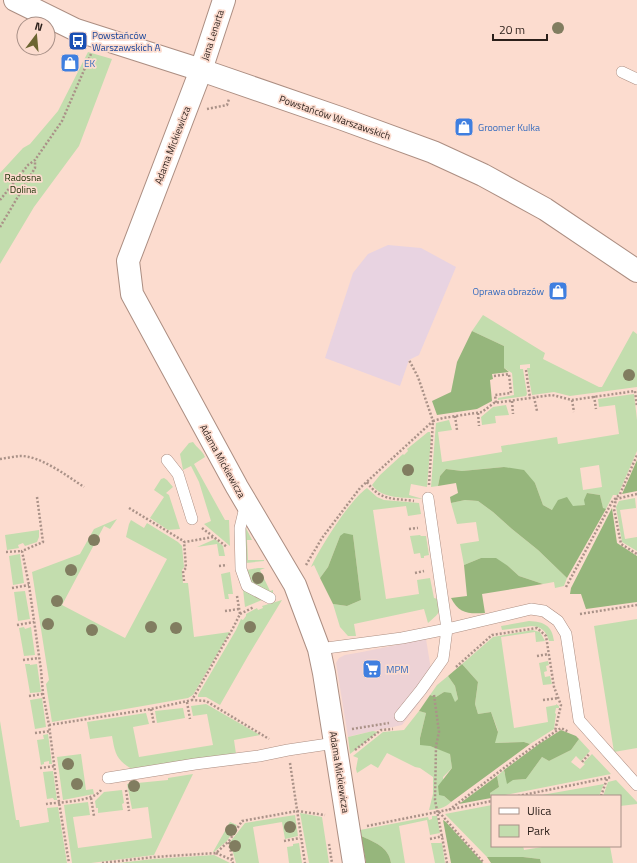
<svg xmlns="http://www.w3.org/2000/svg" width="637" height="863" font-family="'Titillium Web',sans-serif">
	<rect width="100%" height="100%" fill="#fcdccf"/>
	<path fill="#edd2d5" d="M426 639 433 682 434 683 402 725 355 735 348 737 336 663 339 658 345 655 362 652Z"/>
	<path fill="#e8d3e1" d="M388 245 421 248 456 267 419 355 409 360 400 386 325 358 353 273 368 254Z"/>
	<path fill="#c3ddae" fill-rule="evenodd" d="M88 52 112 59 79 146 34 207 0 264V173L23 148 30 144 58 111Z
		M483 315 545 353 543 359 599 387H602L633 331 637 334V387L570 396 554 392 532 395 527 368H530V364L520 365V369H523L527 394 526 396 498 400V398L514 395 512 373 504 368V346L472 331Z
		M634 394 637 420V451L618 495H613L606 509H603L600 495 587 493 585 505 552 510 543 505 535 483 504 467 462 471 446 469 440 476 438 486 431 487 436 423 449 420 452 430 438 432 442 462 502 452 501 446 557 437 558 444 619 434 615 405 599 407 598 399ZM599 465 602 487 583 490 580 468Z
		M506 405 509 415 495 416 496 423 482 425 481 417 493 407Z
		M428 432H430L431 439 427 487 411 484 409 495 423 499C407 497 382 500 372 485L380 475 403 454 404 455 408 451 407 449Z
		M193 442C197 448 202 450 205 457L194 464 225 520H229L230 546 204 524 211 521 199 482 191 466 183 470 180 454 189 443Z
		M164 478 167 480 173 487 166 493 169 495 180 529 168 530 150 518 164 497 154 490 161 479Z
		M367 488 377 497 384 500 419 503 421 514 408 516 406 506 373 510 386 599 419 594 417 580 430 578 434 598 441 600C441 613 437 615 428 623L424 609 354 624 356 636H348L340 627 333 604 347 606 361 600 353 535 340 536 328 567 320 578 314 565 311 567C321 546 349 501 367 488Z
		M635 498 636 508 620 510 625 539 637 537V551L622 542 616 507 619 501Z
		M465 500 478 501 493 512 512 529 538 550 567 578 564 586 555 588 554 582 543 584 519 576 508 566 481 558 464 565 460 544 479 541 476 522 457 524 451 503Z
		M117 519 110 529 104 526 62 605 125 638 167 559 126 537 129 524 131 520 144 528 147 523 178 542 182 546 184 567 182 570 183 583H188L194 637 230 632 193 695 188 698 52 722 46 684 49 680 32 572 80 554 94 529Z
		M245 526 252 540H247L248 560H264V561L246 563Z
		M39 530V537L37 542 25 546 23 543 18 545 19 548 7 550 5 535Z
		M420 535 421 536H426L429 555 424 556V558H421L420 553 414 554 410 536Z
		M215 539 223 546 225 556H219L217 544 197 547Z
		M20 554 24 583 13 585 9 556Z
		M258 568H265L260 570 270 591 273 590V593C266 596 253 585 249 579 248 577 248 572 247 570Z
		M230 572 233 594H228L229 599H225L221 574Z
		M243 589 262 600 245 607Z
		M25 591 30 619 18 621 14 592Z
		M282 600 248 656 220 705 206 697H198V695L236 630 241 619 243 620 246 616V614L257 608 258 610 263 608 262 606Z
		M637 619V748L614 752 594 626Z
		M529 621C544 622 552 625 554 641H549C546 631 542 627 532 626L502 630 501 626Z
		M24 627 25 629 31 627 35 655 24 656 19 628Z
		M532 630 540 632 545 641 536 642 535 632 501 637 514 728 548 722 546 707 556 705V704L559 706V708H556L555 713 556 714 554 729 530 744 524 742 494 743 498 731 491 712 478 714 475 704 478 682 462 664 493 637Z
		M548 661 549 665 546 666 547 671 544 672 545 677 550 676 552 684 543 685 539 663Z
		M25 664H30V665L37 664 41 692 30 693Z
		M448 676 455 686 458 699 455 703 444 692 436 697 430 695 437 685Z
		M42 698 46 727 35 729 30 700Z
		M206 704 260 735 234 740 236 754 132 769C116 760 115 753 112 736L90 739 87 722 146 713 149 724 133 727 139 757 213 745 207 714 193 716 191 706Z
		M183 708 185 718 157 723 155 711Z
		M419 711 426 713 420 738 430 746 450 753 452 768 443 777 444 796 451 802C444 809 438 809 429 810L433 794V777L420 768 415 767 387 753 378 768 371 764 357 773 356 769 358 758 353 756 383 732 404 730Z
		M0 721 16 820H19L20 827 49 822 47 808 58 807 67 863H0Z
		M373 731 378 732 350 754 348 737Z
		M48 734 52 764H49V761L44 762V764L41 765 37 740 44 739 43 735Z
		M579 739 590 751 581 761 576 756 571 762 580 769 585 764 583 763 592 754 611 774 500 796H492L491 798 490 793 499 787 497 776 504 770V773L513 780 526 779 542 757 549 761 571 750Z
		M81 754 86 790 93 789 94 794 63 800 57 757Z
		M53 771 57 800H54L53 798 47 799 43 772Z
		M193 774 154 855 91 863H72L64 805 88 802 90 815 73 817 78 848 152 838 148 807 132 809 127 784 168 780V778Z
		M616 780 637 802V804L620 806V796H603L608 782Z
		M604 784 599 796H536Z
		M122 790 124 803 122 804 123 810 98 813V808H96L95 801 104 792Z
		M492 805V846H523L524 850 542 847V846H610L613 863H541L540 859 523 857H487L445 814Z
		M300 813 322 817 329 863H309Z
		M295 815 298 836 285 839 282 822 253 827 259 863H236L230 842 245 823Z
		M432 816H437L440 833 430 835 427 820 399 826 405 863H391C389 847 374 842 361 836L360 830 428 817 429 820 432 819Z
		M230 822 237 825 227 841 214 852H213Z
		M299 843 302 863H289L287 847 293 846V844Z
		M431 843H442L445 863H435Z
		M214 855 230 863H118L153 859Z"/>
	<path fill="#96b67c" d="M472 331 504 346V368L509 372 492 374 493 379 490 380 492 401 477 409 437 415 432 401 451 392 457 362Z
		M637 460V491L622 494Z
		M504 467 524 470 535 483 543 505 552 510 558 500 567 497 573 506 585 505 584 500 587 493 600 495 603 508 606 509 567 578 538 550 512 529 493 512 478 501 465 500 451 503 450 497 458 493 456 483 438 486 440 476 446 469 462 471Z
		M612 508 617 543 637 556V602L586 609 581 594H570L571 588Z
		M344 533 353 535 361 600 347 606 333 604 320 578 328 567 340 536Z
		M481 558H496L508 566 519 576 543 584 482 594 485 613C469 614 459 614 451 598L467 596 464 565Z
		M462 664 478 682 475 704 478 714 491 712 498 732 495 743 524 742 530 744 451 802 444 796 439 795 438 786 452 768 450 754 430 746 420 745V738L426 713 419 711 430 695 436 697 444 692 451 693 455 702 458 699 455 686 448 676Z
		M561 730 576 736 579 739 571 750 549 761 542 757 526 779 513 780 507 784 504 770 539 744Z
		M497 776 499 787 490 793 491 798 459 804Z
		M443 820 446 822 483 863H451Z
		M361 836C374 842 389 847 391 863H366Z
		M487 857H523L540 859 541 863H491Z"/>
	<g fill="none" stroke-linecap="round" stroke-linejoin="round">
		<g stroke="#ac8e82" stroke-width="12">
			<path id="service" d="M622 72 637 79
				M167 460 178 474 192 519
				M246 503 240 528 241 569 247 586 270 598
				M319 649 402 638 447 629 531 609 544 611 558 621 566 634 579 720 637 785
				M400 716 421 690 443 659 447 629 428 498
				M108 778 195 764 259 756 288 750 335 743"/>
		</g>
		<g stroke="#ac8e82" stroke-width="24">
			<path id="minor" d="M224 0 201 70 128 261 132 294 237 487 295 585 319 649 324 673 354 863"/>
		</g>
		<g stroke="#ac8e82" stroke-width="24">
			<path id="tertiary" d="M15 0 76 30 201 70 340 118 433 152 483 175 545 209 637 271"/>
		</g>
		<path stroke="#aa9288" stroke-width="2.5" stroke-dasharray="2 2" stroke-linecap="butt" d="M207 109 227 105 229 99
			M0 200 28 165 35 160 62 121 91 54
			M0 227 35 168V160
			M526 370 530 398
			M494 376 509 374 511 393 495 395 496 403
			M594 396 596 409
			M534 397 537 411
			M572 400 574 412
			M512 401 513 414
			M478 413 479 426
			M455 416 457 430
			M0 459C6 458 13 457 19 456 40 455 67 476 84 487
			M367 482C380 501 393 498 414 501
			M429 485 433 421 443 418 482 412 494 403 530 398 552 395 572 400 635 391 637 407
			M637 494 616 499 614 509 621 544 637 554
			M37 497 43 542 22 551 29 585 41 670 43 694 49 725 59 802 69 863
			M129 508 185 542 213 537
			M202 528 227 547
			M409 529 418 528
			M6 552 22 551
			M306 565 322 538 360 488 433 421 418 377 409 360
			M219 566 227 565
			M415 573 424 571
			M184 581 183 571 186 568 184 541
			M566 587 612 502 620 494 637 455
			M12 588 29 585
			M237 596 240 614 233 628 192 700 206 701 269 739
			M225 611 239 609
			M240 614 254 607
			M580 614 637 605
			M17 625 34 622
			M537 656 549 654
			M23 660 39 658
			M456 667 492 635 537 628 546 636 554 687 561 705 555 731
			M434 695 439 732 436 746 435 800 447 863
			M29 696 43 694
			M543 700 558 698
			M187 702 190 719
			M151 709 154 724
			M49 725 151 709 192 700
			M352 729 389 723
			M35 733 50 731
			M355 750 381 730 393 729
			M582 762 590 753
			M290 763 305 863
			M40 768 55 766
			M126 790 129 811
			M518 796 612 777
			M601 796 607 779
			M91 798 94 816
			M46 804C59 802 93 802 101 790
			M449 810C486 782 522 753 561 728L569 732
			M439 812 484 863
			M367 826 492 801
			M430 839 443 836
			M284 841 300 838
			M229 842 233 863
			M329 844 332 863
			M216 853 232 860
			M102 863 154 857 216 853 229 841 242 821 297 811 325 815"/>
		<use href="#service" stroke="#fff" stroke-width="11"/>
		<use href="#minor" stroke="#fff" stroke-width="22"/>
		<use href="#tertiary" stroke="#fff" stroke-width="22"/>
	</g>
	<g fill="#817d60">
		<circle cx="558" cy="28" r="6"/>
		<circle cx="629" cy="375" r="6"/>
		<circle cx="408" cy="470" r="6"/>
		<circle cx="94" cy="540" r="6"/>
		<circle cx="71" cy="570" r="6"/>
		<circle cx="258" cy="578" r="6"/>
		<circle cx="57" cy="601" r="6"/>
		<circle cx="48" cy="624" r="6"/>
		<circle cx="151" cy="627" r="6"/>
		<circle cx="250" cy="627" r="6"/>
		<circle cx="176" cy="628" r="6"/>
		<circle cx="92" cy="630" r="6"/>
		<circle cx="68" cy="764" r="6"/>
		<circle cx="77" cy="784" r="6"/>
		<circle cx="134" cy="786" r="6"/>
		<circle cx="290" cy="827" r="6"/>
		<circle cx="231" cy="830" r="6"/>
		<circle cx="235" cy="846" r="6"/>
	</g>
	<defs>
		<g id="bus-square" transform="scale(1)"><rect x="-9" y="-9" width="18" height="18" rx="4" fill="#1a4fb4" stroke="#fcdccf"/><path d="M-5-6H5V4H4V6H2V4H-2V6H-4V4H-5ZM-3.5-4V0h7V-4ZM-3.5 1.2v1.5H-2V1.2ZM2 1.2v1.5H3.5V1.2Z" fill="#fff"/></g>
		<g id="shop-square" transform="scale(1)"><rect x="-9" y="-9" width="18" height="18" rx="4" fill="#3f7fe0" stroke="#fcdccf"/><path d="M-5-2.5h2.3a2.7 3.5 0 0 1 5.4 0H5L5.5 6h-11ZM-1.5-2.5h3a1.5 2.3 0 0 0-3 0Z" fill="#fff"/></g>
		<g id="supermarket-square" transform="scale(1)"><rect x="-9" y="-9" width="18" height="18" rx="4" fill="#3f7fe0" stroke="#fcdccf"/><path d="M-6-5.5h2.5l.6 2H6L4.5 2H-2.5L-4.4-4H-6ZM-1.5 3.2a1.3 1.3 0 1 0 .1 0ZM3 3.2a1.3 1.3 0 1 0 .1 0Z" fill="#fff"/></g>
	</defs>
	<g fill-rule="evenodd">
		<use href="#bus-square" x="78" y="41"/>
		<use href="#shop-square" x="70" y="63"/>
		<use href="#shop-square" x="464" y="127"/>
		<use href="#shop-square" x="558" y="291"/>
		<use href="#supermarket-square" x="372" y="669"/>
	</g>
	<g text-anchor="middle" stroke-width="3.5" stroke-linejoin="round" paint-order="stroke">
		<g font-size="10" fill="#164399" stroke="#fcdccf" text-anchor="start">
			<text x="92" y="39">Powstańców<tspan x="92" dy="12">Warszawskich A</tspan></text>
		</g>
		<g font-size="10" fill="#2b1f1a" stroke="#fcdccf">
			<text transform="translate(212 35) rotate(-72)" y="4">Jana Lenarta</text>
			<text transform="translate(335 117) rotate(19)" y="4">Powstańców Warszawskich</text>
			<text transform="translate(172 145) rotate(-69)" y="4">Adama Mickiewicza</text>
			<text transform="translate(223 461) rotate(61)" y="4">Adama Mickiewicza</text>
			<text transform="translate(340 772) rotate(81)" y="4">Adama Mickiewicza</text>
		</g>
		<g font-size="10" fill="#366cbe" stroke="#fcdccf" text-anchor="start">
			<text x="84" y="67">EK</text>
			<text x="478" y="131">Groomer Kulka</text>
			<text x="544" y="295" text-anchor="end">Oprawa obrazów</text>
			<text x="386" y="673">MPM</text>
		</g>
		<g font-size="10" fill="#1c3005" stroke="#fcdccf">
			<text x="23" y="181">Radosna<tspan x="23" dy="12">Dolina</tspan></text>
		</g>
	</g>
	<rect x="491" y="795" width="130" height="52" fill="#fcdccf" stroke="#a89087"/>
	<rect x="499" y="808" width="20" height="6" fill="#ffffff" stroke="#a89087"/>
	<text x="527" y="815" font-size="12" fill="#2b1f1a">Ulica</text>
	<rect x="499" y="825" width="20" height="12" fill="#c3ddae" stroke="#a89087"/>
	<text x="527" y="835" font-size="12" fill="#2b1f1a">Park</text>
	<g transform="translate(36 36) rotate(16)"><circle r="19" fill="#fcdccf" stroke="#a89087"/>
	<path d="M0-3L7 15L0 10L-7 15Z" fill="#6c6532"/>
	<text y="-6" font-size="11" font-weight="bold" text-anchor="middle" fill="#2b1f1a">N</text>
	</g>
	<path d="M493 34v6h54v-6" fill="none" stroke="#2b1f1a" stroke-width="2"/>
	<text x="499" y="34" font-size="12" fill="#2b1f1a" stroke="#fcdccf" stroke-width="3" paint-order="stroke">20 m</text>
</svg>
